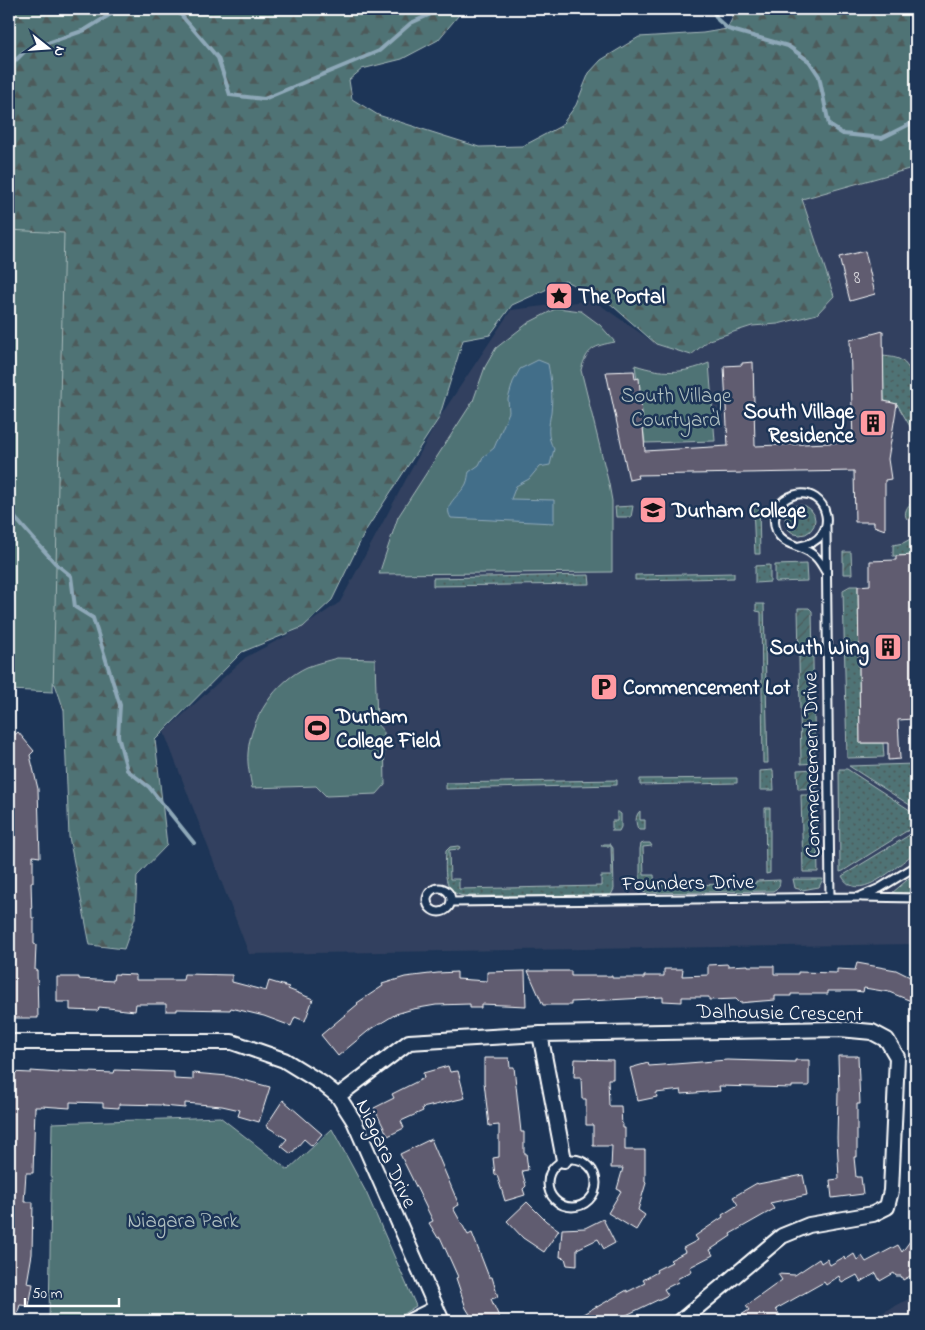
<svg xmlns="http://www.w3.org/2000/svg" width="925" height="1330" font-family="'Indie Flower',sans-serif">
	<defs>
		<pattern id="grass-dots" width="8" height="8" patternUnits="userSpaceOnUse" patternTransform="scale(1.25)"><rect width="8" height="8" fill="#4f7375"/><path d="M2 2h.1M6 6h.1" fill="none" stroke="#4d5a5a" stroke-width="1.8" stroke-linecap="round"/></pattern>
		<pattern id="forest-firs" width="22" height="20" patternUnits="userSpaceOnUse" patternTransform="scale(1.25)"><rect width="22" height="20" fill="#4f7375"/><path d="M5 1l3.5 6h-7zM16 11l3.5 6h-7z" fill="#4d5a5a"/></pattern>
		<pattern id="garden-furrows" width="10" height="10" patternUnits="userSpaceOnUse" patternTransform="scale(1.25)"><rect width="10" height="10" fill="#4f7375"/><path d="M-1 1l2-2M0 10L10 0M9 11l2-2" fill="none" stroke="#4d5a5a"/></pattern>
	</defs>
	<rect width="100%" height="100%" fill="#1d3557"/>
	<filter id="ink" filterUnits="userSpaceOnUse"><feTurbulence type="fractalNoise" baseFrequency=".02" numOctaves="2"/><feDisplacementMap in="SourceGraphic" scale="10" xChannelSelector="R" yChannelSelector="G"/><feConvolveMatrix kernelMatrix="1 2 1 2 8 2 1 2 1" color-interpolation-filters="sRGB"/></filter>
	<g filter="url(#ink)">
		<path fill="#31405e" d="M916 167V944L249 954 164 732 246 657 303 627 340 602 439 418 511 310 593 300 656 344 690 355 709 340 752 326 778 324 834 296 801 199Z
			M916 1295V1321H867Z"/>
		<path fill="url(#grass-dots)" stroke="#a7b9ba" d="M883 356C890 357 897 357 902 361 917 370 916 411 916 428H911L897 404 884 401Z
			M913 502 916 503V514L911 518 907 519C903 514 907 505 913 502Z
			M753 504H759L760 554H755Z
			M785 520a15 15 0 1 1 30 0a15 15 0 1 1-30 0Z
			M633 506 631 517H616L615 507Z
			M916 536V555L893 556V545L903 543Z
			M806 564 807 581 775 582V565Z
			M770 565V582L755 583V566Z
			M734 573V578L635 580V575Z
			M589 575 590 584 433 586V578Z
			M850 586H858L860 743H883L884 757 847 758 843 590Z
			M756 604H764L768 763H763L761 612 756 611Z
			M916 765V809L849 766 915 764Z
			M839 769H847L916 814V827L905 832 843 871 840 872Z
			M773 770 774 790H760V771Z
			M737 778V783L640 785V779Z
			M617 780V785L446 789V783Z
			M765 808H770V873L766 874Z
			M617 811 621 814V827L619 831H612V821H617Z
			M640 811V820H645V830H639C635 825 635 815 640 811Z
			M916 831V852C900 862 858 907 842 876Z
			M644 843H650L652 846 643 847 644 875H654L655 886 756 883V881L780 880C780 886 778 888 773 891L647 893 643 892 640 888V849L641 844Z
			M604 844H610L613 848 614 889 611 895 465 896C442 894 445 869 446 851L450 847 458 846 460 847 459 849 449 850 450 879H459V889L601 886V876H612L611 846H601Z
			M916 873V893H892L914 874Z
			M793 879H823L819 887 802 890 795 888Z"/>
		<path fill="url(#forest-firs)" stroke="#a7b9ba" d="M9 9H461L458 16 438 40 402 59 362 69 349 80 352 99 378 115 479 147 523 146 561 126 576 105 589 73 601 60 639 37 703 33 727 29 737 9H916V167L802 199 834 296 817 314 778 324 752 326 709 340 691 355 656 344 606 300 565 281 512 305 490 335 463 340 439 418 366 530 332 600 303 627 242 652 155 740 167 845 137 876 135 918 124 949 90 945 69 837 64 710 55 684 9 683Z"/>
		<path fill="#4f7375" stroke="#a7b9ba" d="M9 230 64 233 53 692 9 690Z
			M557 308 581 311 600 325 615 342C594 346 587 348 581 370L609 484 612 501V572L379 574 398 517 473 401 485 367 496 348 528 323Z
			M709 363 715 441 645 443 635 365C663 374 682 374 709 363Z
			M337 658 375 659 377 724 384 732 385 785 377 794 326 796 316 786 252 788C250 776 247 765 248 753 250 719 276 681 307 667 317 663 327 661 337 658Z
			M220 1117 288 1170 332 1129 366 1192 416 1306 392 1321H49L52 1123Z"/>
		<path fill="url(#garden-furrows)" stroke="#a7b9ba" d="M843 552H851L852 574H843Z
			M798 608H809L812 611 815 763 801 764Z
			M816 769 817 788 798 789 797 770Z
			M801 795H816L818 872H803Z"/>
		<path fill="#436e89" stroke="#8ea8b8" d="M538 360 548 364C551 379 553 397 551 412 549 425 546 437 554 449L550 465 539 467 529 479 516 486 511 499 554 500V523L451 518C442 504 460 496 466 484 468 480 468 475 469 472L479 465 483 457 494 448 509 412 508 399 513 382 520 369Z"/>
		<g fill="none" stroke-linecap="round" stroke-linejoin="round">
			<path stroke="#8ea8b8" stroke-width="4" d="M176 9 218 58 230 95 264 99 379 51 411 23 442 9
				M712 9 718 20 728 29 788 46 809 61 819 76 829 125 843 134 882 138 916 121
				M9 72 13 63 25 51 85 30 119 9
				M9 511 55 563 71 576 75 607 93 618 120 705 118 736 127 770 149 787 194 843"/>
		</g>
		<path fill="#605b70" stroke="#fff" d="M865 251 875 294 850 301 839 257Z
			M883 331 884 401 897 404 888 459 891 479 885 480V530L874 526V522H855L854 471 637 475 638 478 629 480 606 372 634 371 635 379 639 378 645 451 728 446 724 366 742 365V363L753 362 755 446 853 442 850 340Z
			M916 555V709H913V719L898 720 900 759 888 760V743H860L858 586 870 585V561L896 560V556Z
			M18 732 34 751 30 755 38 789 40 857 33 856V882H31L32 918H34V944L36 945 35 970H37L38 1018H11V1008H9V844L10 845V814H15L9 784V740Z
			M857 963 896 970 916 980V1003L889 992 864 988 863 992 855 991H828V994H791V996H775V1000L750 1002 740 1003 736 999 709 1000V997H682V1002L663 1001V997L571 1002V1005H543L528 971H571V976H612V978H644V976H664V969H683L682 976 708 975V965L728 964V966L748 965V966H774V974H798V972L837 973V969L855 970Z
			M525 971 526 1006 481 1004V1008H470V1004L436 1005 413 1009 396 1014 373 1028V1027L338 1056 321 1035 358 1004 357 1003 383 986 382 984 405 977 438 973 457 972V979L487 981V972Z
			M114 974 136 975V980H183L184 974 232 975V982L266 991 269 981 289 987 288 989 313 999 305 1021 295 1017 291 1026 264 1016 231 1008 230 1010 177 1009V1011H166V1004H136L135 1011 99 1007 98 1011 70 1010V1002H57V977H79V979L113 981Z
			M838 1056H858L860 1104H857V1157H854L856 1177H861L863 1194 832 1198 830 1180 839 1179 837 1138 838 1092H839Z
			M484 1058H509L510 1067H514L521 1132H524V1153H526L528 1170 522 1171 526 1186 523 1189 525 1195 505 1201 497 1175H495L493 1158 499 1157V1125L489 1126 484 1082Z
			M575 1059 613 1060V1079H608L609 1106H621L622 1128H625V1150H645V1182L646 1183 638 1210 645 1215 636 1230 608 1213 621 1191 617 1189 623 1168H611L612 1146H593V1125H586V1099H582L581 1077H574Z
			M727 1060 795 1062V1060H809V1086H792V1088L719 1086 720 1091 682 1094 681 1090 656 1093 657 1097 638 1101 630 1068 648 1063 649 1066Z
			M448 1066 450 1072 458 1071 465 1098 422 1108 423 1111 401 1121 404 1128 388 1136 374 1108 394 1098 392 1094 424 1078 423 1073Z
			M115 1070 174 1072V1079L193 1080V1073L228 1076 270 1087 259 1122 238 1116 240 1110 222 1106 185 1103V1108L162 1106V1105L119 1104V1108L103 1107V1103L70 1102V1108L41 1106V1107H35L33 1173H26L24 1202H33L32 1254 27 1283 33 1284 29 1306 20 1305 15 1321H9V1072L31 1073V1071L59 1073V1071L114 1073Z
			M283 1100 322 1134 312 1146 304 1139 291 1154 281 1146 287 1139 266 1126Z
			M431 1139 459 1205 453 1208 468 1235 472 1233 489 1277H492L498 1297 491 1299 501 1321H474L466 1308 456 1278 458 1277 440 1237 438 1238 429 1223 433 1221 400 1154Z
			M803 1175 807 1195 770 1203 774 1209 730 1234 731 1236 710 1250 713 1255 690 1267 692 1271 677 1279 678 1282 664 1289 668 1295 614 1321H571L597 1306V1307L627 1290V1292L645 1283 643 1280 657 1272 656 1270 672 1262 670 1260 685 1252 683 1248 698 1240 695 1236 723 1217 722 1215 738 1205 733 1197 757 1183 758 1184Z
			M527 1202 546 1221 559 1230 544 1252 523 1238 507 1221Z
			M603 1219 615 1243 604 1249 598 1239 577 1249V1266L567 1265 565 1258 560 1257 562 1229 585 1228Z
			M916 1233V1266L909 1270 912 1275 903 1280 901 1276H896L894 1273 880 1281 876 1273 861 1282 857 1275 842 1283 839 1276 826 1285 824 1282 776 1309 780 1316 771 1321H732L749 1310 746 1306 782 1280 778 1274 795 1275 819 1259 821 1263 827 1259 830 1265 844 1257 845 1260 854 1254 857 1260 862 1256 866 1262 898 1245 902 1252Z"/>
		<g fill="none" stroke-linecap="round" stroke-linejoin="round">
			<g stroke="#fff" stroke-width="11">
				<path id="lane" d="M826 527 830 898
					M800 546C843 540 828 485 794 495 788 497 782 500 779 506 774 514 773 523 777 532 784 546 801 545 812 554 819 558 822 566 826 572
					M427 900a12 12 0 1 1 24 0a12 12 0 1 1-24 0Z
					M862 897 916 898
					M451 902 859 897 880 888 916 866
					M548 1183a24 24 0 1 1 48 0a24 24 0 1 1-48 0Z"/>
			</g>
			<g stroke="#fff" stroke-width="18">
				<path id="street" d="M540 1034 564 1160
					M9 1042H232L284 1060 323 1084 338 1096 354 1121 442 1321
					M338 1096 409 1042 540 1034 840 1029 872 1032 887 1040 897 1057 891 1191 887 1207 873 1214 809 1225 782 1236 681 1321
					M410 1321 436 1308"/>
			</g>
			<use href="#lane" stroke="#1d3557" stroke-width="7"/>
			<use href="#street" stroke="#1d3557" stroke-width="14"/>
		</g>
	</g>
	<defs>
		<g id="sight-square" transform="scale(1.4375)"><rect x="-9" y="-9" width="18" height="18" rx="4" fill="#ff9aa2" stroke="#1d3557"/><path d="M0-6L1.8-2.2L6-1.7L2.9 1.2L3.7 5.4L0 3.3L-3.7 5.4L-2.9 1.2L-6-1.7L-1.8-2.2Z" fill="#111"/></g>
		<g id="building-square" transform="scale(1.4375)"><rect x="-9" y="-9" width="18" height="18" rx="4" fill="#ff9aa2" stroke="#1d3557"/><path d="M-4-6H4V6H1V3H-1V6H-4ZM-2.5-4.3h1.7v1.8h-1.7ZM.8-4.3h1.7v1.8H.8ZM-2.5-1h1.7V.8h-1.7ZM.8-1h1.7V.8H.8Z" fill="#111"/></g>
		<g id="university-square" transform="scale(1.4375)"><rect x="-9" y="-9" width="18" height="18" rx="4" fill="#ff9aa2" stroke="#1d3557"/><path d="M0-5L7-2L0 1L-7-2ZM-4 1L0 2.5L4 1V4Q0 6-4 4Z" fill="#111"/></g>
		<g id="parking-square" transform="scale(1.4375)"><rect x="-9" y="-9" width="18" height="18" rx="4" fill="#ff9aa2" stroke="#1d3557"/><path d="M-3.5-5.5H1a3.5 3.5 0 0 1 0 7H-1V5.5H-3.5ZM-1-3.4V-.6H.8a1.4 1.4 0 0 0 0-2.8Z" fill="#111"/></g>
		<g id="stadium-square" transform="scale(1.4375)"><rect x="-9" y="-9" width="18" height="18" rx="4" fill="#ff9aa2" stroke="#1d3557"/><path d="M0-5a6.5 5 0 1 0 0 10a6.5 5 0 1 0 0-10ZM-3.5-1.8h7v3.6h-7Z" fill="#111"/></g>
	</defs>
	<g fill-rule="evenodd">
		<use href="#sight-square" x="559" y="296"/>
		<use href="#building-square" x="873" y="423"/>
		<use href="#university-square" x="653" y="510"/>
		<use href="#building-square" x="888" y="647"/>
		<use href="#parking-square" x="604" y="687"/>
		<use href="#stadium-square" x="317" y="728"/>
	</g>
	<g text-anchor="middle" stroke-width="5" stroke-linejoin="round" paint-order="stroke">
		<g font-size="19" fill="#d7d6db">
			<text x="857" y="283">8</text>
		</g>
		<g font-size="21" font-weight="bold" fill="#fff" stroke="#1d3557" text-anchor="start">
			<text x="578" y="303">The Portal</text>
			<text x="854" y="418" text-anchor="end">South Village<tspan x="854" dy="24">Residence</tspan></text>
			<text x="672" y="517">Durham College</text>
			<text x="869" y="654" text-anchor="end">South Wing</text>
			<text x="623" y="694">Commencement Lot</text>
			<text x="336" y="723">Durham<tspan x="336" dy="24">College Field</tspan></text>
		</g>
		<g font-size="21" fill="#b0c0c1" stroke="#1d3557">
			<text x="676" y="402">South Village<tspan x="676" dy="24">Courtyard</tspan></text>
			<text x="183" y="1227">Niagara Park</text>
		</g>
		<g font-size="21" fill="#fff" stroke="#1d3557">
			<text transform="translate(811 765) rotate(-91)" y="7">Commencement Drive</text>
			<text transform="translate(688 882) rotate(-1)" y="7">Founders Drive</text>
			<text transform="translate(780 1012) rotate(1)" y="7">Dalhousie Crescent</text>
			<text transform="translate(387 1153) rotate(65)" y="7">Niagara Drive</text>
		</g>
	</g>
	<rect width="925" height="1330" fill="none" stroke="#1d3557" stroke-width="30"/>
	<rect x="15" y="15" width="895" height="1300" fill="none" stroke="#fff" stroke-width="2" filter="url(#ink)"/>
	<g transform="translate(48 48) rotate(107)" stroke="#1d3557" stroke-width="4" paint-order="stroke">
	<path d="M0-4L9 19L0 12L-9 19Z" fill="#ffffff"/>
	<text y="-8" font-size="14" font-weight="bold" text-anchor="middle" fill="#ffffff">N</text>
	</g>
	<path d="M25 1298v8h94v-8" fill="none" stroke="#ffffff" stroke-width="2.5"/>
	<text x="32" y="1298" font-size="15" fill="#ffffff" stroke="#1d3557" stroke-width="4" paint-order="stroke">50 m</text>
</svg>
